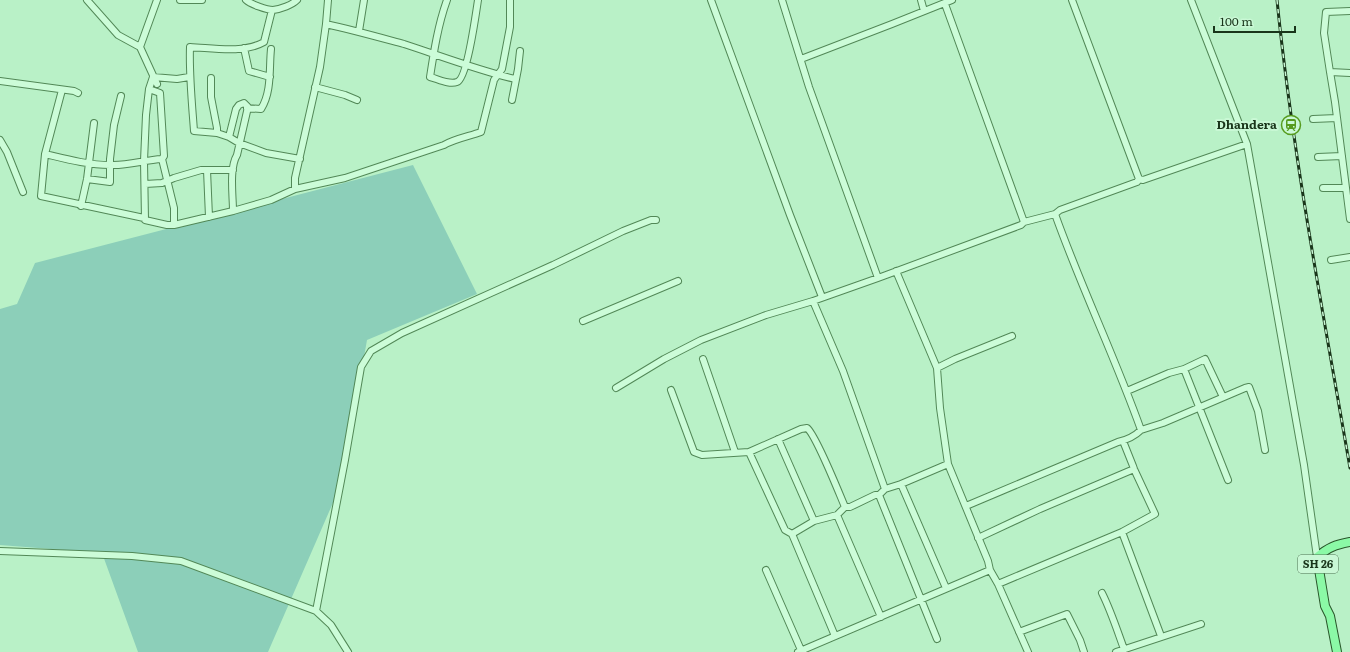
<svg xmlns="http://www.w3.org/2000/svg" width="1350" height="652" font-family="Literata,serif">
	<rect width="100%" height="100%" fill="#b9f1c7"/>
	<path fill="#8ccfb9" d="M413 165 477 294 367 340 342 482 268 652H138L102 553 0 545V309L17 304 35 263Z"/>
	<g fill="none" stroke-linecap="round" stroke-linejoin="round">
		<g stroke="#528857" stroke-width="8">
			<path id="minor" d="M87 0 118 35 140 47 157 84
				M180 0H202
				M246 0C250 4 267 10 273 10 281 9 292 5 297 0
				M447 0C438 25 434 51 430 77 438 79 449 85 457 82 467 79 476 13 478 0
				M711 0 790 215 822 297
				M782 0 809 87 878 278
				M921 0 924 11
				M1072 0 1139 179
				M1191 0 1247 144 1304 465 1317 557
				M945 4 1024 222
				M272 10 264 42C243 54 213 48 190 47 189 75 192 103 194 131L217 133 229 137 239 143 266 153 300 159
				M1350 11 1326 12 1324 33 1330 72 1335 102 1350 219
				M326 24C353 30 378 37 404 44 441 56 477 70 515 79
				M359 31 364 0
				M140 47 157 0
				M244 48 249 71 270 77
				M801 59 892 24 952 0
				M1330 72 1350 73
				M189 77 177 79 153 77 149 89 146 115 144 161 145 220 167 225H174L233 211 271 200 295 189 345 178 444 145C454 139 470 136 481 132L494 80 502 69 510 27V0
				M211 78V97L217 128V133
				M0 81 74 91 78 93
				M315 87 345 95 357 100
				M149 89 160 93 164 156 162 159 174 208V225
				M62 90 45 154 41 196 144 218
				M512 100 518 69 520 51
				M247 108 261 109C272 92 269 68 271 49
				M1313 119 1337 118
				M229 137 236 109 239 105 244 103 248 107 237 155C229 168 233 196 233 211
				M0 140 7 152 23 192
				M45 154C66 159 88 165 110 165 128 166 144 160 162 159
				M1318 157 1342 156
				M207 170 209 217
				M87 179 110 182V159L114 125 121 96
				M145 184 162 183 174 178 201 170H233
				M1323 188H1346
				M295 189V178L320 67 326 24 328 0
				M81 206 87 179 94 123
				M1055 214C1081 287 1115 357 1141 430L1163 423 1245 388 1249 387 1258 411 1265 450
				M1331 260 1350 257
				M896 271 937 368 940 408 948 464 988 561 990 570 998 584 1028 652
				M813 301 843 371 885 489
				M583 321 678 281
				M703 359 735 452
				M937 368 955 359 1012 336
				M1184 369 1228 480
				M616 388 664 359 701 340 766 315 813 301 878 278 1021 225 1024 222 1055 214 1060 210 1137 182 1139 179 1143 180 1247 144
				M671 390 694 452 702 455 749 452 801 429 807 428C816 435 839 493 845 507
				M1127 391 1169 373 1184 369 1205 359 1223 397
				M778 439 814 521
				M749 452 785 530 792 534 835 636
				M901 484 946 588
				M879 495 937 639
				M966 506 1118 442C1126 440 1135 436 1141 430
				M837 515 881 617
				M1122 532 1161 636
				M792 534 814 521 837 515 845 507H850L875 495H879L885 489 901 484 948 464
				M978 538 1040 509 1134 469
				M0 551 132 556 181 561 316 611 331 625 348 652
				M766 570 801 650
				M998 584 1122 532 1155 514 1134 469 1133 466 1123 441
				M1102 593C1111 611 1117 630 1124 649
				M316 611 345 460 361 367 371 351 402 333 553 265 623 231 651 220H656
				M1019 632 1067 614 1080 640 1084 652
				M798 652 990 570
				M1116 652 1201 624"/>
		</g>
		<g stroke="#285529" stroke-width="10">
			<path id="major" d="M1337 652 1330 616 1325 606 1317 557C1329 547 1335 545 1350 542"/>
		</g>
		<use href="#minor" stroke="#ccfcd8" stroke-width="6"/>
		<use href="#major" stroke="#8bf9a6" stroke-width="8"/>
		<g stroke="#19351a" stroke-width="3">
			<path id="rail" d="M1277 0C1293 157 1323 312 1350 468"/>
		</g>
		<use href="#rail" stroke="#c9f8d5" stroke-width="1.5" stroke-dasharray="4.5" stroke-linecap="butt"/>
	</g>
	<defs>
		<g id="station-ring" transform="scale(1)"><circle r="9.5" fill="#c9f8d5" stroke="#569b1e" stroke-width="1.5"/><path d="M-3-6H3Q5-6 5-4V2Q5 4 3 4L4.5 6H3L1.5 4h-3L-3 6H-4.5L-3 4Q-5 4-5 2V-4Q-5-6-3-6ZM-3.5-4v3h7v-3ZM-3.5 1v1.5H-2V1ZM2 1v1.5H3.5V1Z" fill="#569b1e"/></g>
	</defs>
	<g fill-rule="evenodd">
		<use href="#station-ring" x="1291" y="125"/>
	</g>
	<g text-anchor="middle" stroke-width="4" stroke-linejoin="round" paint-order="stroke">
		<rect fill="#c9f8d5" stroke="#4e7052" stroke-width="1" x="1298" y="555" width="40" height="18" rx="3"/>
		<g font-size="11" font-weight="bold" fill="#19351a">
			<text x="1318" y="568">SH 26</text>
		</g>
		<g font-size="12" font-weight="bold" fill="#19351a" stroke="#c9f8d5" text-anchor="end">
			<text x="1277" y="129">Dhandera</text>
		</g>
	</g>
	<path d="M1214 26v6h81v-6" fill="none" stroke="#19351a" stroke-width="2"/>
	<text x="1220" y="26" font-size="12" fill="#19351a" stroke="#c9f8d5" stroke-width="3" paint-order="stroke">100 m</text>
</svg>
